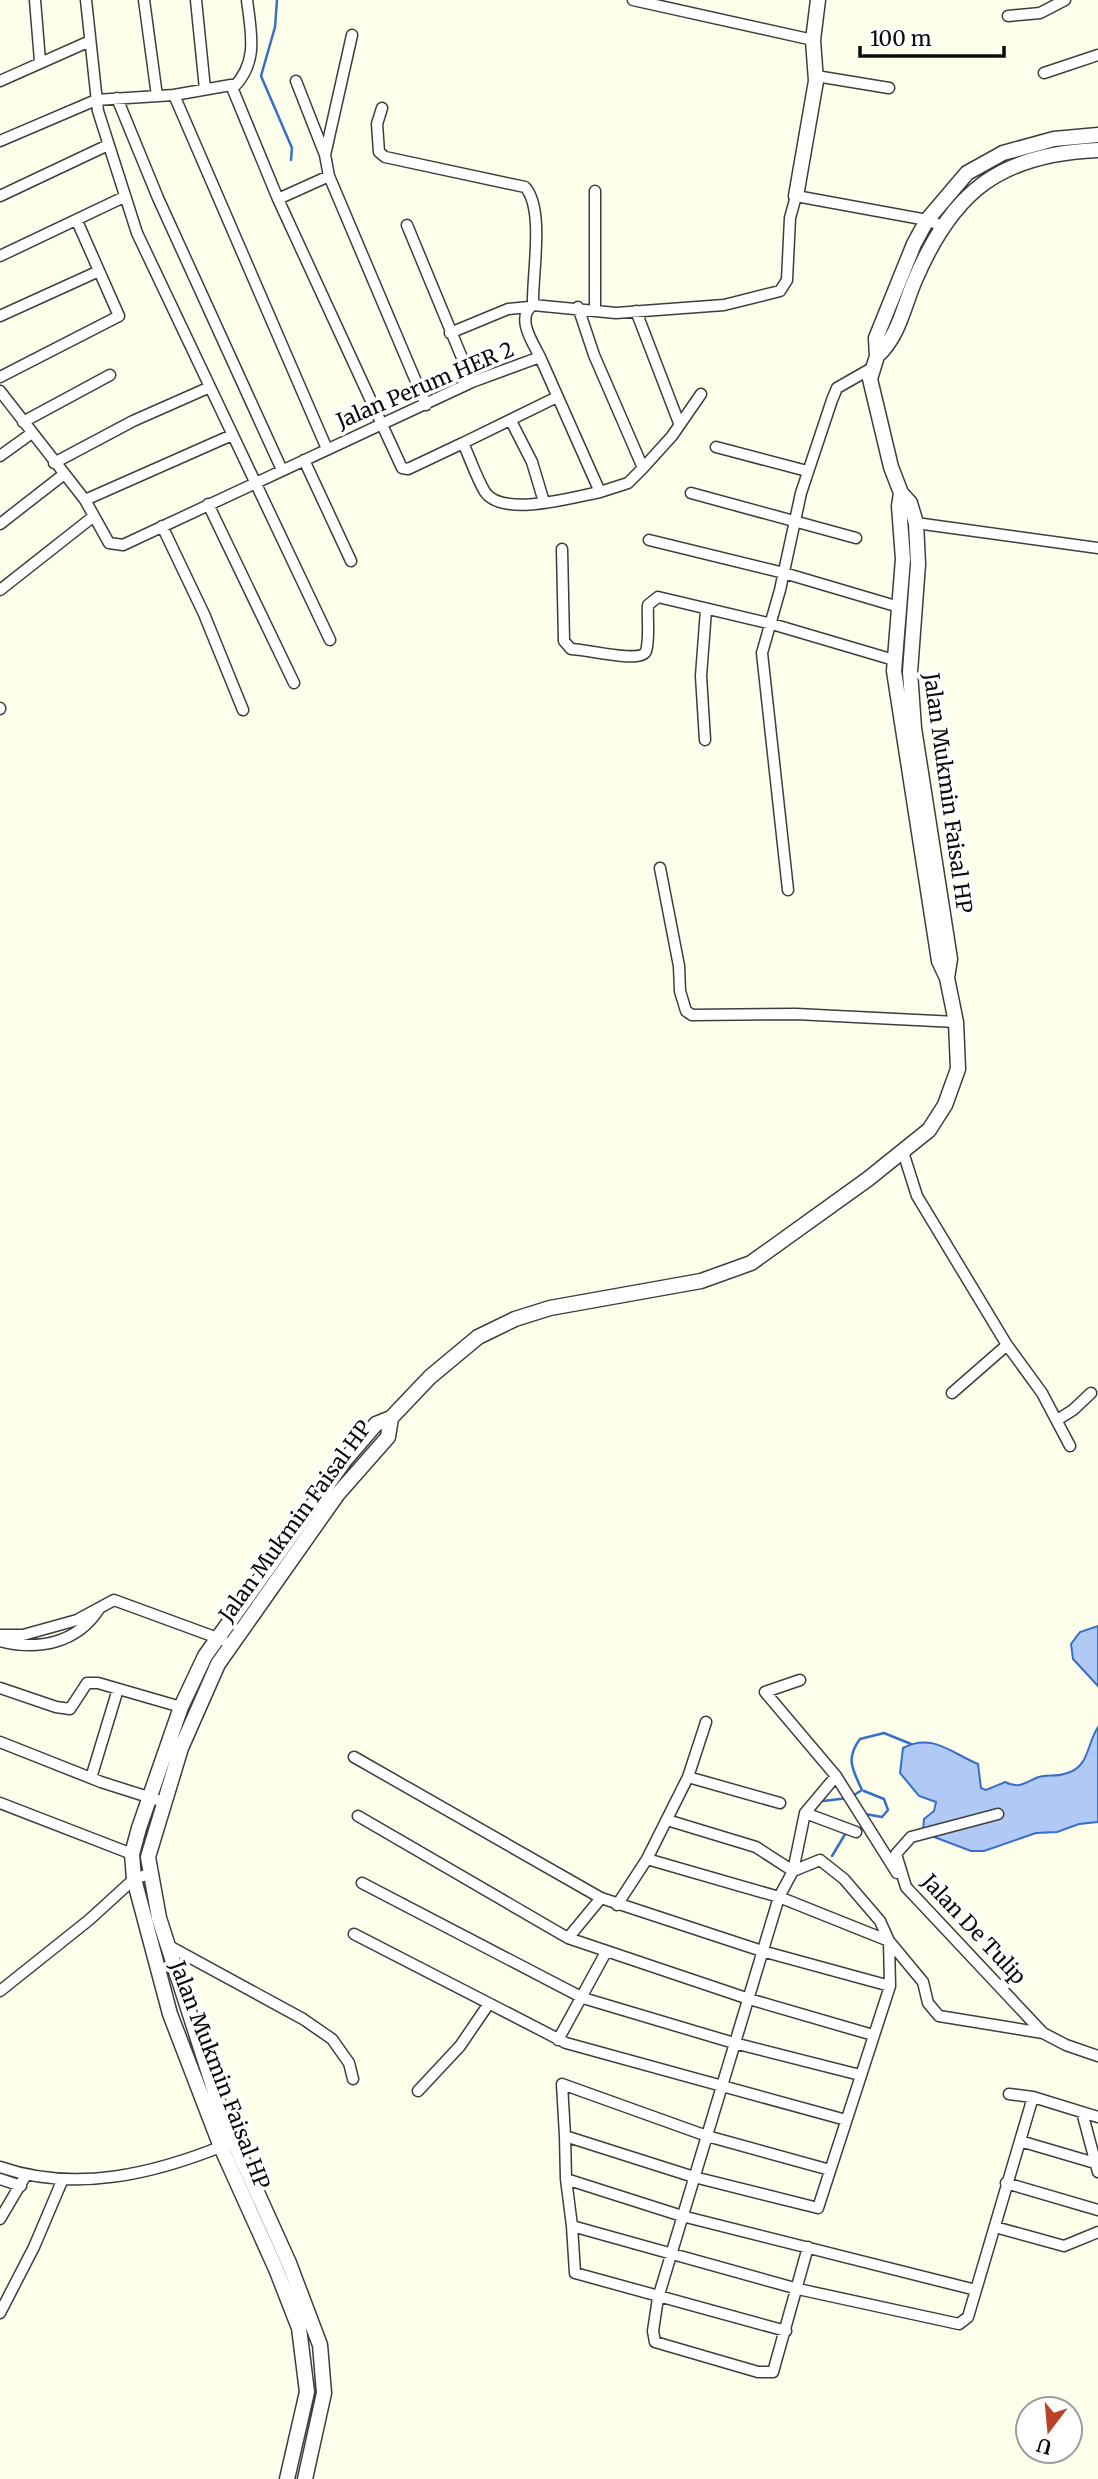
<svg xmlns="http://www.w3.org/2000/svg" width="1098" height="2479" viewBox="0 0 1098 2479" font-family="Merriweather,serif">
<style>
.water{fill:#b0caf5;stroke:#386dca;stroke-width:2}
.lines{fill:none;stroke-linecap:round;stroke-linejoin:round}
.stream{stroke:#386dca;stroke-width:2.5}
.minor-casing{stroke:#3e3e3e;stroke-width:13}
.tertiary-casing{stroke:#3e3e3e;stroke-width:17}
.minor{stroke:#fff;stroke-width:10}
.tertiary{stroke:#fff;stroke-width:14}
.labels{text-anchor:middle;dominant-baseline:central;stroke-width:7;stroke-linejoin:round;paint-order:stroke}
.street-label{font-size:21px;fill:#0b0b0b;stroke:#fff}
</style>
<rect width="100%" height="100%" fill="#feffea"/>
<path class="water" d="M1098,1626V1686L1073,1659L1071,1644L1080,1632Z
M1098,1727V1822L1079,1824L1057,1832L1036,1833L984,1851H971L929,1835L923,1830L924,1819L934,1811L936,1802L919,1796L900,1773L903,1748C932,1732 953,1754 978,1764L981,1788L986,1790L1005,1782C1018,1789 1025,1783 1036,1778C1045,1774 1055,1777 1064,1774C1090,1768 1086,1745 1098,1727Z"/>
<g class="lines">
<path class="stream" d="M277,0L275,27L261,76L292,148L291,160
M864,1791L884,1799L888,1810L882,1817L865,1814
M854,1795L862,1790C853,1770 845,1759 860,1739L884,1733L911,1744
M823,1801L848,1798
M832,1856L847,1831"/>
<defs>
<path id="minor" d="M35,0L40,61
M86,0L98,111L137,233L330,640
M144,0L157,96
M196,0L205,89
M633,0L813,40
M1008,16L1040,13L1065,0
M352,35L325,155L329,176L426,405
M1044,73L1098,55
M816,76L889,88
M0,81L90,41
M296,81L325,155
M233,88C259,62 251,33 247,0
M174,95L231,85L278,199L402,468L408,469L463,443C470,458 476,477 485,492C503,518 574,497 600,492L540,357
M117,98L158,198L282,470
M382,108L377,124L379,152L385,157L525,187C545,209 532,274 533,305
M0,141L96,100L174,95L327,449
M0,196L108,145
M278,199L329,176
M407,225L472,382
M0,256L124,197
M578,307L594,355L643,468L672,436L701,394
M595,310V191
M636,311L679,423
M0,316L99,271
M450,333L508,309L529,307
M0,377L119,316L77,221
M0,391L85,500L109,543L123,545L472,382L540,357C533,343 515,317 533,305L616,313L724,305L780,291L787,280L790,218L796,196L927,220L942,226
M511,421L532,462L544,502
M23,422L110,375
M463,443L557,397
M716,447L807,471
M0,456L32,433
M304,460L351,561
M54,463L133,421L210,387
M600,492L628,483L643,468
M691,493L856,538
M85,500L232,435
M208,504L294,683
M916,523L1098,548
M0,524L63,475
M162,526L204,614L243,710
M649,540L784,573L899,607
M562,549L564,641L571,649C586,649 642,664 646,651C650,638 647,619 648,605L658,597L772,624L894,660
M0,590L94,516
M0,708V709
M705,740L701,676L706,610
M660,868L679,966L680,991L686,1011L692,1015L796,1014L956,1022
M788,890L762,653L780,590L801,493L832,400L837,388L872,368
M903,1152L917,1196L1007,1345L1042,1393L1070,1446
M952,1393L1007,1345
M1057,1420L1073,1410L1091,1393
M0,1635H23L77,1620L114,1600L223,1640
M0,1641C39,1651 77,1643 99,1609
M800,1680L765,1692L836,1776L897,1873
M0,1688L56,1707L70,1709L87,1683H98L181,1707
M0,1742L101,1782L164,1802
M354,1757L601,1898L762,1951L890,1986
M688,1777L706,1722
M91,1778L118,1689
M0,1803L132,1854
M805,1813L856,1832
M998,1814L911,1837L896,1854L906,1887L1043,2033L1066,2045L1098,2056
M358,1816L568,1938L749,1999L873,2035
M667,1820L756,1847L793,1871L820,1860L844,1879L880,1921L889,1941L923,1982L928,2003L939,2016L1043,2033
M647,1859L779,1897L889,1941
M362,1883L583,1998L734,2043L860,2075
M617,1905L647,1859L688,1777L780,1803
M354,1934L566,2043L846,2120
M568,1938L601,1898
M889,1941L890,1986L818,2208L694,2177L565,2136L566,2179L572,2226L798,2289L959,2324L968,2317L1033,2097
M169,1946L303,2019L332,2039L349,2063L353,2079
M0,1991L89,1920L134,1879L149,1874
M558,2040L606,1952
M418,2091L460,2046L488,2005
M1009,2094L1033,2097L1098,2117
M1082,2112L1098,2172
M565,2136L562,2084L707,2136L830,2170
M1020,2141L1095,2163
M0,2167C75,2193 154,2174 225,2145
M0,2179L21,2186
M566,2179L682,2216L976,2290
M1006,2183L1098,2210
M0,2219L26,2175
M572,2226L575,2273L786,2331
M995,2227L1064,2246L1098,2232
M808,2247L773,2372H758L655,2342L653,2331L658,2298L779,1897L793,1871L805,1813L836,1776
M0,2313L34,2247L62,2181"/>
<path id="tertiary" d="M796,196L816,81L813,40L818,0
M877,356C899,336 903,308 915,280C953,191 1000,154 1098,150
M947,978L950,959L914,728L910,672L918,564L916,523L910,503L901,493L891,467L870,379L877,356L876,338L914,244L927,220L967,173L1003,153L1054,139L1098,135
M287,2479L307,2392L299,2328L276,2269L221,2147L170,2014L134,1879L132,1854L139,1828L181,1707L205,1656L345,1460L376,1424L391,1418L430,1377L478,1337L515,1319L550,1308L701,1281L751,1263L868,1179L929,1130L945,1105L958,1069L956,1022L947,978L939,961L894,671L903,559L899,506L901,493
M305,2479L324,2393L320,2345L289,2263L223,2117L159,1918L148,1857L181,1748L218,1664L337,1495L388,1437L391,1418"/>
</defs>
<use href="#minor" class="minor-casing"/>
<use href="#tertiary" class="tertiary-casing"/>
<use href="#minor" class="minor"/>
<use href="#tertiary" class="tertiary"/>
</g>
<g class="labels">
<g class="street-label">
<text transform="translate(425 385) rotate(-23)">Jalan Perum HER 2</text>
<text transform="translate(948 793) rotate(82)">Jalan Mukmin Faisal HP</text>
<text transform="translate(295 1521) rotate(-54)">Jalan Mukmin Faisal HP</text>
<text transform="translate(974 1929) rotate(47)">Jalan De Tulip</text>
<text transform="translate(220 2075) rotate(69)">Jalan Mukmin Faisal HP</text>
</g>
</g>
<g transform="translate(1049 2430) rotate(196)"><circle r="33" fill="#ffffff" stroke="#9d9d9d" stroke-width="2"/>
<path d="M0-5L12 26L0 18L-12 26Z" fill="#b84327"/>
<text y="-10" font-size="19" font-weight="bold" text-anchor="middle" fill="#0b0b0b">U</text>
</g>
<path d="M860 46v10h144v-10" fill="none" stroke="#0b0b0b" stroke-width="3.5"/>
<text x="870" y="46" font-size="21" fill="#0b0b0b" stroke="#ffffff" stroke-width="5" paint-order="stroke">100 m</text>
</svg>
